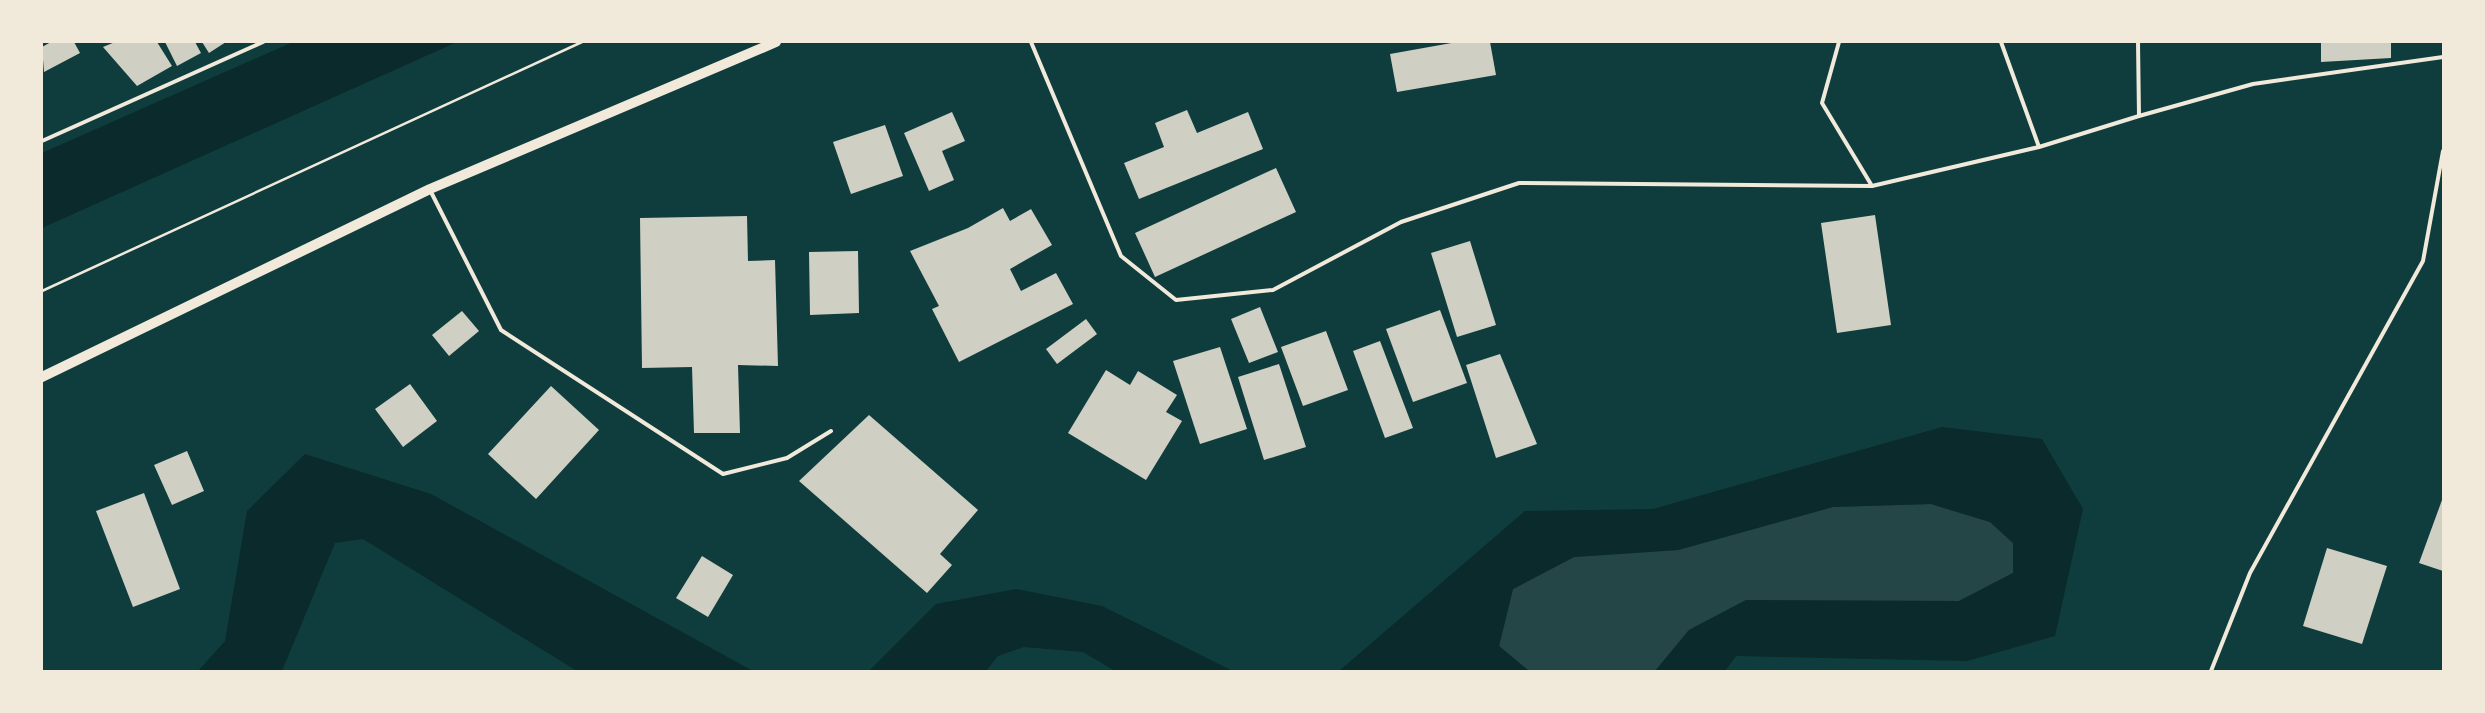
<svg xmlns="http://www.w3.org/2000/svg" width="2485" height="713" viewBox="0 0 2485 713" font-family="Commissioner,sans-serif">
<style>
.green{fill:#244646}
.water{fill:#0a2a2b}
.building{fill:#cfcfc3}
.lines{fill:none;stroke-linecap:round;stroke-linejoin:round}
.path{stroke:#f1e9da;stroke-width:2.5}
.minor{stroke:#f1e9da;stroke-width:4}
.primary{stroke:#f1e9da;stroke-width:10}
</style>
<rect width="100%" height="100%" fill="#0f3d3e"/>
<path class="green" d="M1931,504L1990,522L2013,543V573L1959,601L1746,600L1689,630L1655,671H1529L1499,646L1513,589L1574,557L1678,550L1833,507Z"/>
<path class="water" d="M293,42H457L42,228V153Z
M1942,427L2042,439L2083,509L2055,636L1967,661L1736,656L1725,671H1655L1689,630L1746,600L1959,601L2013,573V543L1990,522L1931,504L1833,507L1678,550L1574,557L1513,589L1499,646L1529,671H1339L1525,511L1653,509Z
M305,454L431,494L753,671H577L363,539L335,543L282,671H198L225,641L247,511Z
M1016,589L1102,606L1233,671H1115L1083,652L1024,647L998,656L986,671H869L936,604Z"/>
<path class="building" d="M51,42H74L80,53L44,72L42,47Z
M115,42H157L172,66L137,86L103,47Z
M165,42H195L201,53L177,66Z
M202,42H226L209,53Z
M1457,42H1490L1496,75L1397,92L1390,54Z
M2321,42H2391V58L2321,62Z
M1187,110L1197,133L1248,112L1263,149L1139,199L1124,163L1164,147L1155,123Z
M952,112L965,141L942,151L954,180L929,191L904,133Z
M885,125L903,176L851,194L833,142Z
M1276,168L1296,212L1155,277L1135,233Z
M1003,208L1010,221L1031,209L1052,245L1010,269L1021,291L1056,273L1073,304L959,362L932,309L939,306L910,251L968,228Z
M1875,215L1891,325L1837,333L1821,223Z
M747,216L748,261L775,260L778,366L738,365L740,433H694L692,367L642,368L640,218Z
M1470,241L1496,325L1457,337L1431,253Z
M858,251L859,313L810,315L809,252Z
M1260,307L1278,352L1249,363L1231,319Z
M1440,310L1467,383L1413,402L1386,329Z
M462,311L479,331L449,356L432,335Z
M1086,319L1097,334L1057,364L1046,349Z
M1326,331L1348,390L1303,406L1281,347Z
M1380,341L1413,428L1385,438L1353,351Z
M1220,347L1247,429L1200,444L1173,361Z
M1500,354L1537,444L1496,458L1466,365Z
M1279,364L1306,447L1264,460L1238,377Z
M1106,370L1130,385L1138,371L1177,395L1166,412L1182,421L1146,480L1068,433Z
M410,384L437,421L403,447L375,409Z
M551,386L599,430L536,499L488,454Z
M869,415L978,510L940,554L952,565L927,593L799,481Z
M187,451L204,491L172,505L154,465Z
M144,493L180,589L133,607L96,511Z
M2442,500H2443V571L2419,563Z
M2327,548L2387,566L2362,644L2303,626Z
M702,556L733,575L708,617L676,598Z"/>
<g class="lines">
<path class="path" d="M42,291L582,42"/>
<path class="minor" d="M1031,42L1121,256L1176,300L1273,290L1401,222L1519,183L1872,186L2039,147L2139,116L2253,84L2443,57
M1839,42L1822,103L1872,186
M2001,42L2039,147
M2138,42L2139,116
M42,141L263,42
M430,190L501,330L723,474L787,458L831,431
M2211,671L2250,573L2423,261L2443,151"/>
<path class="primary" d="M42,377L430,189L776,42"/>
</g>
<rect width="2485" height="713" fill="none" stroke="#f1e9da" stroke-width="86"/>
</svg>
